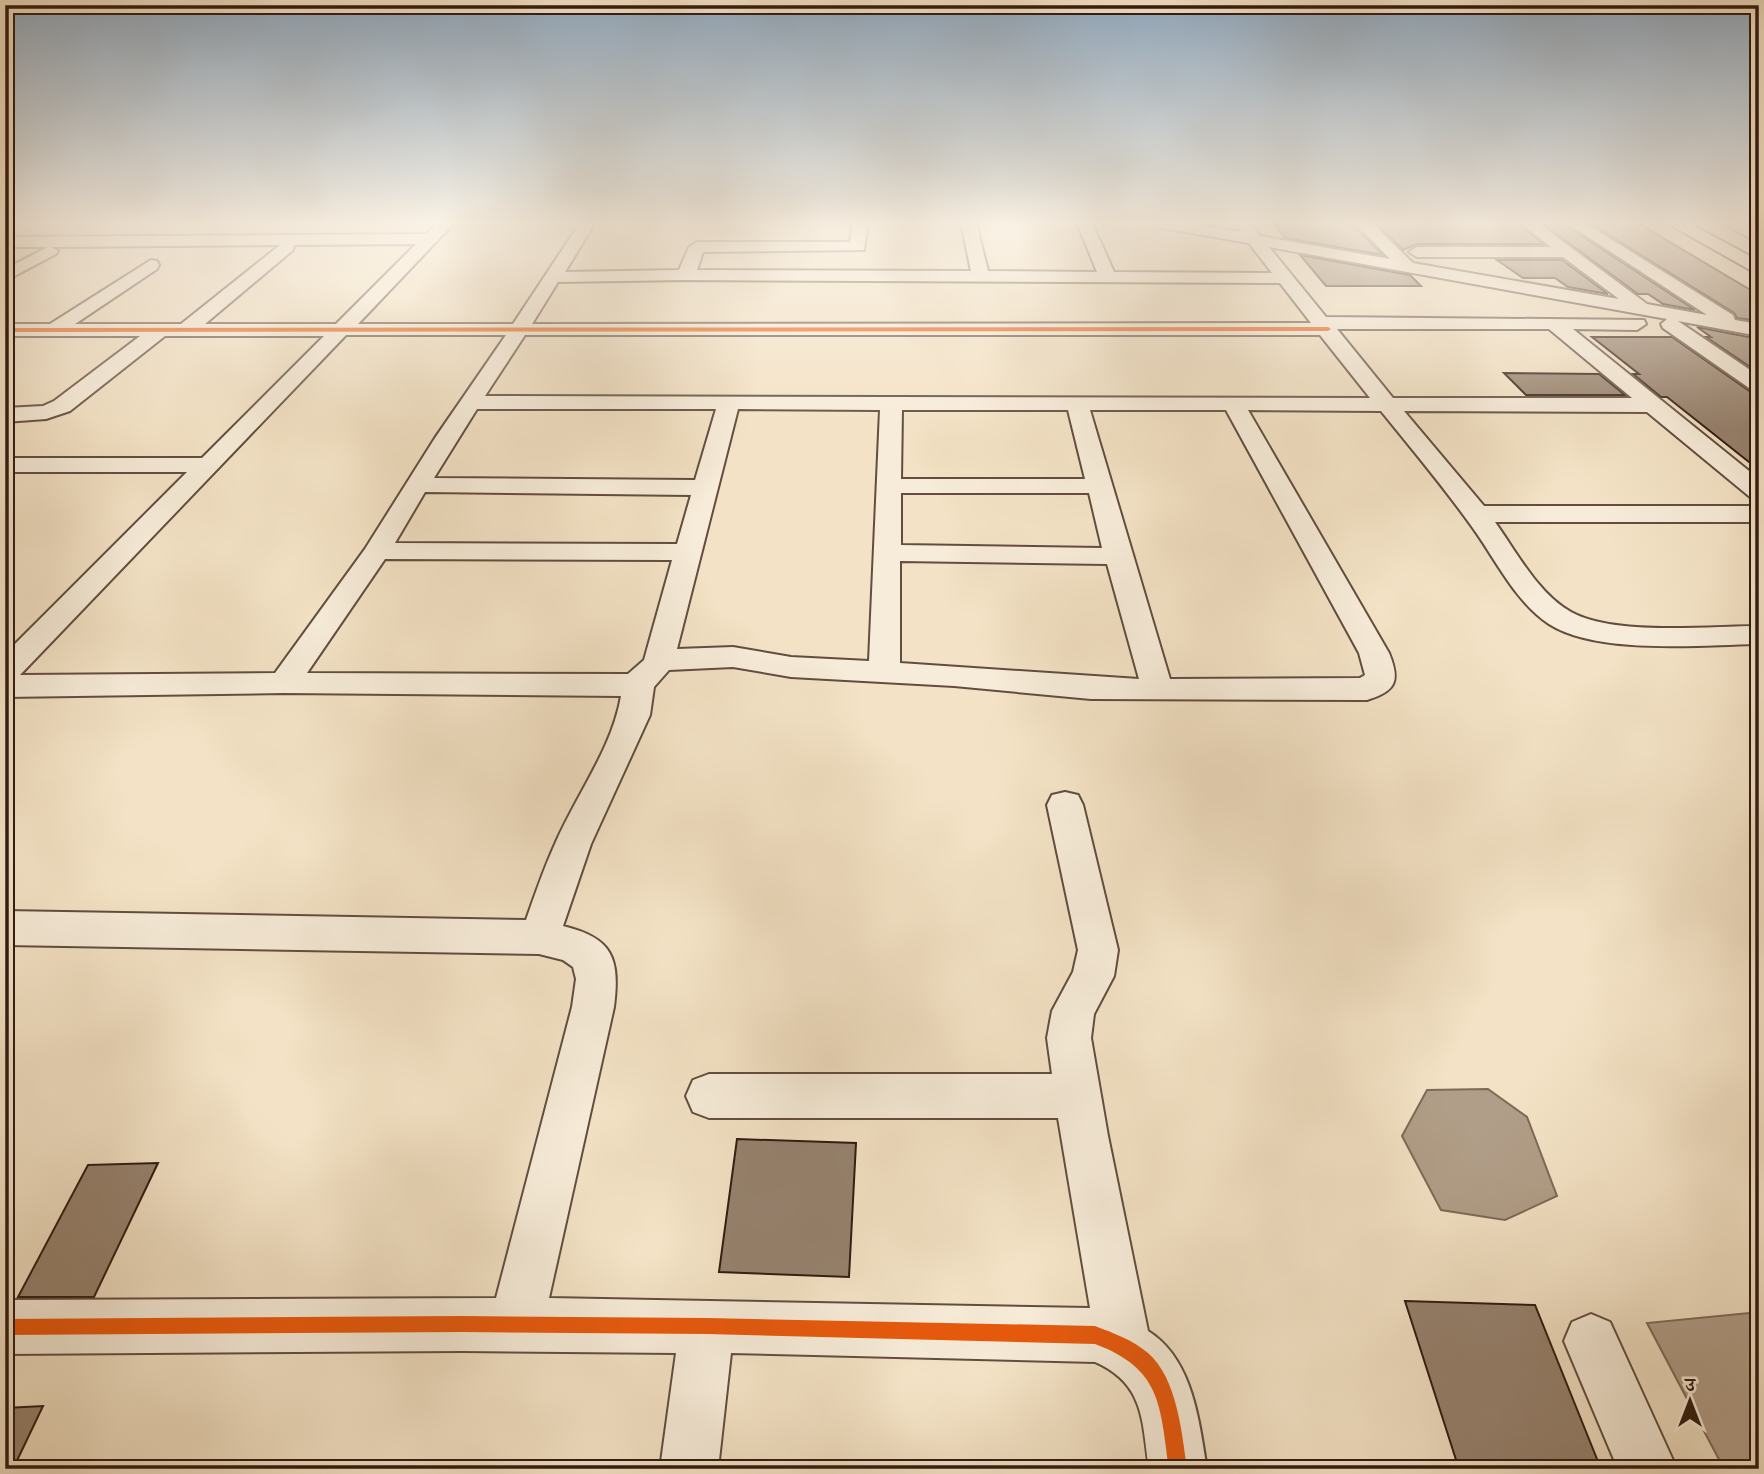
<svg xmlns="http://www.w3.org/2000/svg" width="1764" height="1474" viewBox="0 0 1764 1474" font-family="'IM FELL Double Pica','Noto Serif Devanagari',serif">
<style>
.water{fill:#b19e88;stroke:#7e6a59;stroke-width:2}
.building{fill:#96826f;stroke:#311b12;stroke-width:2}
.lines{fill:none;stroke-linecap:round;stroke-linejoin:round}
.street-casing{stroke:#624d3f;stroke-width:4}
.secondary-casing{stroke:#311b12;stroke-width:4}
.street{fill:#f7ecd9;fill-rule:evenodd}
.secondary{fill:#f7ecd9;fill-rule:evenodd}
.cycleway-casing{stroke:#f7ecd9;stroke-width:5}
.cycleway{fill:#e8590c;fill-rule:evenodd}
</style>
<rect width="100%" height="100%" fill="#f3e2c5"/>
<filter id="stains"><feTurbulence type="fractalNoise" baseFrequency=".00286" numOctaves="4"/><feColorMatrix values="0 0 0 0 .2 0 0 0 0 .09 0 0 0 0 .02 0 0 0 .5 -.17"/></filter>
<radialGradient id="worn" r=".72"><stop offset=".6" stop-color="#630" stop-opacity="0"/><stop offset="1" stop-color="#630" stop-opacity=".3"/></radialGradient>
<path class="water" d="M1488,1089L1527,1117L1557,1196L1505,1220L1441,1210L1402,1136L1427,1090Z
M1759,1312V1469H1724L1647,1323Z"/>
<path class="building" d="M1273,223H1351L1383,255L1285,238Z
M1497,223L1519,225L1544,244H1417L1403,250L1377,224Z
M1544,225H1565L1695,310L1663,304L1648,294H1638Z
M1593,225H1641L1759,295V321L1737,318L1734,313Z
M1300,255L1410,275L1421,286H1326Z
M1497,260H1562L1608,294L1568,287L1555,278H1523Z
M1697,327L1759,339V373L1706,337H1711Z
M1592,337H1672L1751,392L1759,394V470L1667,397H1661L1633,374H1639Z
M1504,373L1599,374L1625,395H1526Z
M737,1139L856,1143L849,1277L719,1272Z
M158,1163L94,1297H18L88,1165Z
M1405,1301L1535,1305L1601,1469H1459Z
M43,1406L13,1469H5V1408Z"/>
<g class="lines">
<defs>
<path id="street" d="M438,223H454L358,324H513L580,223H595L565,272L679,270L689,247L697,242H850L853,223H868L864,250L703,252L697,270L971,271L961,223H976L988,271L1097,272L1077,223H1092L1114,272L1272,273L1249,243L1162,228L1154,223H1186L1241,232L1235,223H1250L1260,236L1390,259L1356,223H1372L1413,263L1619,299L1563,257H1417L1409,252L1417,247H1551L1521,223H1538L1647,304L1707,315L1567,223H1585L1733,315L1735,320L1759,324V336L1678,321L1759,376V392L1752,390L1663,328L1661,324L1667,319L1269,247L1326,317L1644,320L1646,324L1637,330L1573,329L1759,479V499L1750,497L1647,412L1404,411L1484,506H1759V522H1495C1516,551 1538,594 1571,612C1614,636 1709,626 1759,626V644C1702,645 1597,655 1549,624C1514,601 1494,556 1470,524C1442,485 1411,448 1381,411L1248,410L1389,653C1400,680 1397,691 1367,700L1091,699L954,686L791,677L733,667L669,670L654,687L650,715L591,844L563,926C613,938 620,958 614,1007L549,1298L1090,1308L1058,1118H709L693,1112L686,1096L693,1080L709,1074H1052L1047,1038L1052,1011L1073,972L1078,950L1047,805L1052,795L1065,792L1078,795L1083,805L1118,950L1114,976L1094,1014L1091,1038L1108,1136L1148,1331C1193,1359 1199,1421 1207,1469H1149C1142,1421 1145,1384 1095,1362L731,1353L718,1469H660L676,1353L462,1351L5,1354V1300L496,1298L572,1007L576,979L573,967L563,960L539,954L5,945V911L526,920C535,894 544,868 555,844C576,795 612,749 621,696L284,693L5,697V654L187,472H5V458H202L324,336H165L70,411L46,419L5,422V408L43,406L54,401L140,336H5V324H50L151,260L157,261L159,265L157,269L75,324H181L280,245L52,247L58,251L56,254L5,281V269L48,247H5V237L426,234ZM416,244L336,324H205L293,250L294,245ZM686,280L1280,283L1311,323L532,324L558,282ZM1337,329H1549L1632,398H1393ZM346,335H506L435,438L365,549L275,673L20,675ZM525,335H1320L1370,398L485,396ZM477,409H716L695,480L434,478ZM738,409L880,410L869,661L791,657L733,647L677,649ZM902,410H1068L1085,479H901ZM1090,410H1226L1359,653L1365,675L1360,678L1170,679ZM425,492L691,495L677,544L395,543ZM901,493H1089L1102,548L901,545ZM385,559L672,560L644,660L628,674L307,673ZM900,561L1107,564L1139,679L900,663Z
M1722,223H1741L1759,232V243Z
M1591,1314L1610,1322L1677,1469H1618L1564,1341L1572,1322Z"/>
<path id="secondary" d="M1667,223H1689L1759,261V275Z"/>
</defs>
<use href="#street" class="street-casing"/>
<use href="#secondary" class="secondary-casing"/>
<use href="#street" class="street"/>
<use href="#secondary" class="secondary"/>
<defs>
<path id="cycleway" d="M5,328L1328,327L1331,329L1328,331L5,332Z
M462,1316L707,1318L1095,1326C1113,1333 1133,1340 1148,1353C1177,1378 1182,1433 1187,1469H1169C1160,1406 1162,1369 1095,1344L707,1334L462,1332L5,1335V1319Z"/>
</defs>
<use href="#cycleway" class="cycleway-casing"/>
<use href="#cycleway" class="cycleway"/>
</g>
<linearGradient id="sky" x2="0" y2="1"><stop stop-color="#92abc2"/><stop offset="0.52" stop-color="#faf2e5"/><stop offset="1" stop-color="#faf2e5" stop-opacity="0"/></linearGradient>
<rect width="1764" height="429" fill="url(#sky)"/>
<rect width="1764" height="1474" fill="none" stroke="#f3e2c5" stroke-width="28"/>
<rect x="7" y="7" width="1750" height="1460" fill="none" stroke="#311b12" stroke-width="3.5"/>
<rect x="14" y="14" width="1736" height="1446" fill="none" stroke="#311b12" stroke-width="2"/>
<g transform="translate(1690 1401)" stroke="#f7ecd9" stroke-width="5" paint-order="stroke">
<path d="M0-5L12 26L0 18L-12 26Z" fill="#311b12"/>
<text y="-10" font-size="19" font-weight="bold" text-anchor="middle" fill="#311b12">उ</text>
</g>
<rect width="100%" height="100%" filter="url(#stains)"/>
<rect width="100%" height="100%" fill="url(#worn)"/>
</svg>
